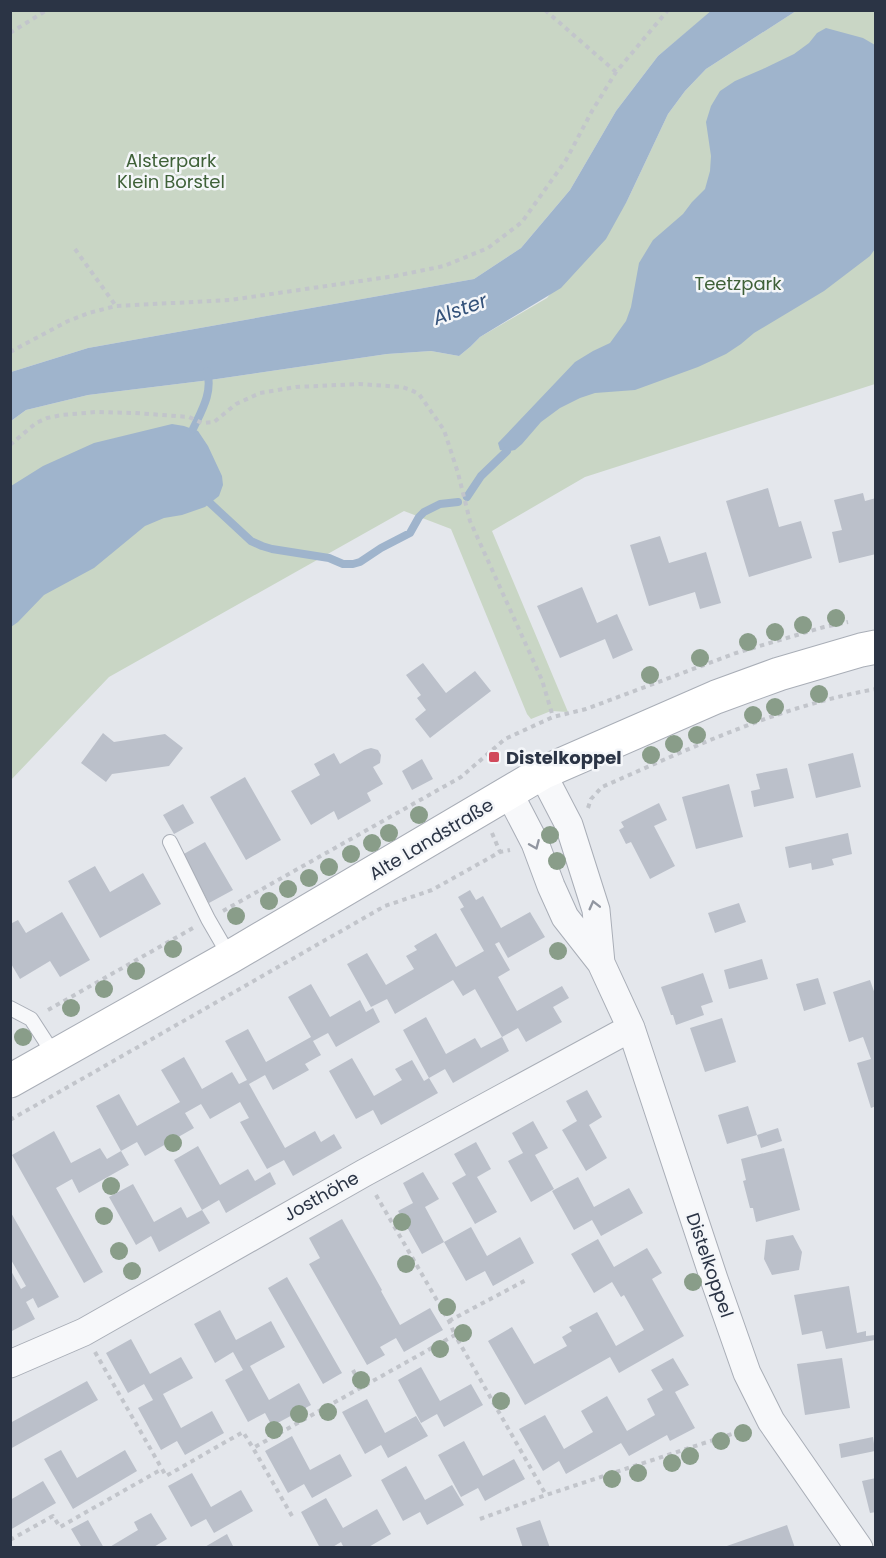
<svg xmlns="http://www.w3.org/2000/svg" width="886" height="1558" viewBox="0 0 886 1558" font-family="Poppins,sans-serif">
<style>
.green{fill:#c9d6c5}
.water{fill:#9fb4cc}
.lines{fill:none;stroke-linecap:round;stroke-linejoin:round}
.stream{stroke:#9fb4cc;stroke-width:8}
.building{fill:#bbc0ca}
.service-casing{stroke:#a9aeb7;stroke-width:16}
.minor-casing{stroke:#a9aeb7;stroke-width:29}
.secondary-casing{stroke:#a9aeb7;stroke-width:35}
.path{stroke:#c2c5cb;stroke-width:4;stroke-dasharray:4.5 4.5;stroke-linecap:butt}
.service{stroke:#f7f8fa;stroke-width:14}
.minor{stroke:#f7f8fa;stroke-width:27}
.secondary{stroke:#fff;stroke-width:33}
.tree{fill:#899d89}
.oneway{stroke:#9196a0}
.poi-dot{fill:#d1495b;stroke:#f4f6f9;stroke-width:2}
.labels{text-anchor:middle;dominant-baseline:central;stroke-width:5;stroke-linejoin:round;paint-order:stroke}
.park-label{font-size:18px;fill:#3f6138;stroke:#f4f6f9}
.poi-label{font-size:18px;font-weight:bold;fill:#2b3445;stroke:#f4f6f9;text-anchor:start}
.street-label{font-size:18px;fill:#2b3445;stroke:#f4f6f9}
.water-label{font-size:20px;font-style:italic;fill:#34527a;stroke:#f4f6f9}
</style>
<rect width="100%" height="100%" fill="#e4e7ec"/>
<path class="green" d="M11,11H712L658,56L616,111L570,190L521,248L474,279L88,348L11,372Z
M796,11H875V384L585,477L492,531L568,712L551,711L531,719L527,714L451,529L404,511L109,677L11,780V421L26,410L88,395L210,380L387,354L431,351L459,356L470,347L480,337L547,298L627,201L668,114L685,91L706,69Z"/>
<path class="water" d="M712,10L796,11L706,69L685,91L668,114L627,201L606,239L561,288L480,337L470,347L459,356L431,351L387,354L210,380L88,395L26,410L11,421V372L88,348L474,279L521,248L570,190L616,111L658,56Z
M826,28L863,38L875,45V249L870,256L824,291L754,333L741,344L726,354L698,367L635,390L595,393L580,398L560,408L541,422L522,444L515,450L510,451L500,450L498,443L575,362L593,351L610,343L626,321L631,307L639,263L653,240L683,214L692,202L705,189L710,171L711,156L706,122L711,106L720,91L735,81L765,68L794,54L809,43L817,33Z
M172,424L184,426L198,431L208,446L222,476L223,485L219,496L205,507L182,515L164,518L145,526L94,568L44,595L18,622L11,627V486L43,466L94,443Z"/>
<g class="lines">
<path class="stream" d="M193,429C202,410 213,392 207,371
M467,497L481,476L507,451
M210,503L251,541L262,546L272,549L329,558L343,564H353L360,562L381,548L410,533L419,517L424,512L440,504L458,502"/>
</g>
<path class="building" d="M768,488L779,527L801,521L812,558L749,577L726,501Z
M863,493L865,501L876,498V554L839,563L832,532L842,530L834,500Z
M660,536L669,563L706,552L721,603L700,609L695,592L649,606L630,545Z
M582,587L597,623L617,614L633,650L613,659L605,639L560,658L537,606Z
M423,663L446,693L475,671L491,691L430,738L415,719L426,710L417,698L421,695L406,675Z
M103,733L114,742L165,734L183,748L169,766L112,774L106,782L81,763Z
M371,748L378,750L381,755L380,763L373,767L383,784L367,793L371,801L338,820L334,811L311,825L291,791L320,775L314,764L334,753L340,764L364,750Z
M853,753L861,787L816,798L808,764Z
M422,759L433,779L412,790L402,771Z
M787,768L794,798L754,807L751,791L760,789L756,774Z
M245,777L281,840L246,860L210,797Z
M729,784L743,837L696,849L682,797Z
M659,803L667,820L654,826L675,866L650,879L631,842L626,844L619,830L624,827L621,822Z
M183,804L194,823L174,834L163,815Z
M848,833L852,854L832,859L834,865L822,868L812,870L811,863L789,868L785,847Z
M205,842L233,890L209,903L182,855Z
M95,866L110,892L143,873L161,904L100,938L68,881Z
M470,890L476,900L483,896L501,928L530,912L545,937L508,958L499,942L495,944L510,970L498,977L517,1011L562,986L569,998L553,1007L562,1022L526,1042L518,1028L502,1037L475,989L463,996L453,980L395,1014L387,999L371,1007L347,964L367,953L386,985L414,969L406,956L417,950L414,946L436,933L456,967L484,951L460,909L464,907L458,897Z
M739,903L746,922L715,933L708,913Z
M62,912L90,960L60,977L50,961L20,979L10,962V924L18,920L26,933Z
M762,959L768,979L729,989L724,970Z
M703,973L713,1002L701,1006L704,1015L676,1025L673,1015H671L661,987Z
M818,978L826,1004L804,1011L796,984Z
M870,980L876,997V1106L871,1108L857,1063L871,1059L863,1037L849,1042L833,992Z
M311,984L330,1017L360,1000L366,1012L373,1008L380,1022L336,1047L328,1033L313,1041L321,1055L305,1064L309,1070L273,1090L265,1075L249,1084L285,1148L315,1131L321,1142L334,1134L342,1148L293,1176L284,1160L267,1169L240,1122L249,1118L240,1102L210,1119L201,1104L185,1113L194,1128L145,1156L137,1142L121,1151L96,1106L119,1094L137,1126L180,1102L161,1070L184,1057L202,1089L232,1072L239,1084L247,1080L225,1041L248,1029L266,1062L311,1037L288,997Z
M426,1017L446,1054L475,1038L481,1048L502,1037L509,1051L453,1083L445,1069L429,1078L438,1093L381,1125L373,1110L356,1119L329,1071L352,1058L374,1096L402,1080L395,1069L412,1060L424,1081L429,1078L403,1030Z
M722,1018L736,1062L705,1072L690,1028Z
M587,1090L602,1117L589,1125L607,1158L586,1171L562,1130L577,1121L566,1101Z
M748,1106L757,1135L727,1144L718,1115Z
M533,1121L548,1148L535,1155L554,1189L531,1202L508,1161L523,1153L512,1133Z
M778,1128L782,1141L761,1148L757,1135Z
M54,1131L71,1163L100,1148L107,1159L121,1151L129,1165L79,1193L72,1179L56,1188L103,1272L84,1283L12,1155Z
M476,1142L491,1169L477,1177L497,1212L475,1224L452,1183L466,1175L454,1154Z
M198,1146L220,1185L248,1169L255,1181L270,1172L276,1184L226,1213L219,1200L202,1210L210,1223L159,1252L151,1236L136,1245L109,1197L133,1184L154,1222L181,1207L187,1218L202,1210L174,1160Z
M784,1148L800,1210L756,1222L753,1208H750L743,1181L746,1180L741,1159Z
M423,1172L439,1199L425,1207L444,1242L422,1254L398,1211L413,1203L403,1183Z
M578,1177L594,1207L629,1188L643,1213L601,1236L592,1220L574,1230L552,1191Z
M10,1211L59,1297L38,1308L33,1298L26,1302L35,1319L10,1332V1269L21,1289L26,1286L10,1258Z
M342,1219L382,1290L381,1291L400,1325L430,1308L443,1330L404,1352L396,1338L380,1347L385,1355L367,1365L309,1264L320,1258L309,1238Z
M471,1227L487,1256L520,1237L534,1263L493,1286L485,1271L466,1281L444,1242Z
M793,1235L802,1252L799,1270L772,1275L764,1259L766,1240Z
M598,1239L614,1267L647,1248L662,1273L652,1279L684,1336L619,1373L610,1357L525,1405L488,1341L512,1327L534,1364L567,1346L562,1337L572,1331L569,1327L597,1312L616,1346L644,1330L624,1295L621,1297L612,1282L594,1293L571,1254Z
M287,1277L342,1373L323,1384L268,1288Z
M849,1286L857,1333L866,1331V1336L875,1335V1340L826,1349L822,1331L802,1335L794,1295Z
M220,1310L236,1340L271,1321L285,1347L250,1366L269,1400L299,1383L311,1405L272,1426L265,1413L248,1422L225,1380L243,1370L233,1352L215,1363L194,1324Z
M131,1339L150,1374L181,1357L193,1378L163,1394L181,1428L212,1411L224,1433L185,1455L177,1441L161,1450L138,1408L153,1400L144,1384L128,1393L106,1353Z
M673,1358L689,1385L675,1392L695,1428L670,1441L667,1435L629,1456L621,1443L566,1474L559,1461L543,1471L519,1429L545,1415L564,1449L593,1432L581,1411L607,1396L627,1431L655,1415L647,1399L663,1390L651,1370Z
M842,1358L850,1408L805,1415L797,1364Z
M421,1367L440,1401L471,1384L483,1405L444,1427L437,1414L421,1423L398,1380Z
M87,1381L98,1400L10,1449V1423Z
M367,1399L385,1433L416,1416L428,1436L388,1458L381,1445L365,1454L342,1412Z
M292,1436L310,1470L340,1454L352,1476L312,1498L304,1484L288,1493L265,1451Z
M873,1437L875,1451L841,1458L839,1444Z
M464,1441L483,1476L514,1459L525,1479L485,1501L478,1488L461,1497L438,1455Z
M61,1450L77,1478L125,1450L137,1471L73,1509L44,1459Z
M406,1466L425,1500L452,1485L464,1505L427,1525L420,1512L403,1521L381,1480Z
M192,1473L211,1507L241,1490L253,1511L214,1533L206,1519L191,1527L168,1486Z
M876,1478V1512L870,1513L862,1481Z
M43,1481L56,1503L10,1530V1500Z
M326,1498L343,1528L377,1509L391,1534L367,1548H344L341,1542L331,1548H320L301,1512Z
M151,1513L167,1539L152,1548H108L138,1530L134,1522Z
M88,1520L104,1548H82L71,1529Z
M540,1520L550,1548H523L516,1528Z
M787,1525L795,1548H724V1547Z
M227,1534L234,1548H203Z"/>
<g class="lines">
<defs>
<path id="service" d="M170,842L208,919L230,957
M10,1008L31,1019L55,1056"/>
<path id="minor" d="M542,773L569,825L596,910L601,963
M509,793L535,843L551,886L565,917L601,963L631,1028L714,1279L747,1373L771,1421L859,1548
M10,1364L84,1332L364,1173L631,1028"/>
<path id="secondary" d="M10,1081L230,957L542,773L716,697L779,674L861,650L876,647"/>
</defs>
<use href="#service" class="service-casing"/>
<use href="#minor" class="minor-casing"/>
<use href="#secondary" class="secondary-casing"/>
<path class="path" d="M545,10L616,72
M10,33L47,10
M75,249L116,306
M10,352L68,321L89,313L116,306L230,300L395,276L444,266L488,248L522,222L566,160L592,111L616,72L668,10
M10,445L36,423L47,418L62,415L96,412L135,413L189,417L202,423L214,422L236,404L260,393L296,387L359,384L402,387L411,390L419,394L444,430L458,473L470,521L542,680L553,717
M588,808L591,799L602,787C691,748 779,706 876,689
M492,833L500,852
M223,911L461,777L505,739L553,717L586,709L736,653L824,627L848,622
M48,1010L193,928
M10,1120L385,906L432,890L500,852L510,850
M376,1195L449,1321L455,1335
M449,1321L528,1279
M95,1352L162,1469
M353,1370L362,1388
M292,1516L253,1448L455,1335L546,1495
M480,1519L546,1495L747,1429
M10,1540L53,1516L60,1527L162,1469L166,1476L243,1432L253,1448"/>
<use href="#service" class="service"/>
<use href="#minor" class="minor"/>
<use href="#secondary" class="secondary"/>
</g>
<g class="tree">
<circle cx="836" cy="618" r="9"/>
<circle cx="803" cy="625" r="9"/>
<circle cx="775" cy="632" r="9"/>
<circle cx="748" cy="642" r="9"/>
<circle cx="700" cy="658" r="9"/>
<circle cx="650" cy="675" r="9"/>
<circle cx="819" cy="694" r="9"/>
<circle cx="775" cy="707" r="9"/>
<circle cx="753" cy="715" r="9"/>
<circle cx="697" cy="735" r="9"/>
<circle cx="674" cy="744" r="9"/>
<circle cx="651" cy="755" r="9"/>
<circle cx="419" cy="815" r="9"/>
<circle cx="389" cy="833" r="9"/>
<circle cx="550" cy="835" r="9"/>
<circle cx="372" cy="843" r="9"/>
<circle cx="351" cy="854" r="9"/>
<circle cx="557" cy="861" r="9"/>
<circle cx="329" cy="867" r="9"/>
<circle cx="309" cy="878" r="9"/>
<circle cx="288" cy="889" r="9"/>
<circle cx="269" cy="901" r="9"/>
<circle cx="236" cy="916" r="9"/>
<circle cx="173" cy="949" r="9"/>
<circle cx="558" cy="951" r="9"/>
<circle cx="136" cy="971" r="9"/>
<circle cx="104" cy="989" r="9"/>
<circle cx="71" cy="1008" r="9"/>
<circle cx="23" cy="1037" r="9"/>
<circle cx="173" cy="1143" r="9"/>
<circle cx="111" cy="1186" r="9"/>
<circle cx="104" cy="1216" r="9"/>
<circle cx="402" cy="1222" r="9"/>
<circle cx="119" cy="1251" r="9"/>
<circle cx="406" cy="1264" r="9"/>
<circle cx="132" cy="1271" r="9"/>
<circle cx="693" cy="1282" r="9"/>
<circle cx="447" cy="1307" r="9"/>
<circle cx="463" cy="1333" r="9"/>
<circle cx="440" cy="1349" r="9"/>
<circle cx="361" cy="1380" r="9"/>
<circle cx="501" cy="1401" r="9"/>
<circle cx="328" cy="1412" r="9"/>
<circle cx="299" cy="1414" r="9"/>
<circle cx="274" cy="1430" r="9"/>
<circle cx="743" cy="1433" r="9"/>
<circle cx="721" cy="1441" r="9"/>
<circle cx="690" cy="1456" r="9"/>
<circle cx="672" cy="1463" r="9"/>
<circle cx="638" cy="1473" r="9"/>
<circle cx="612" cy="1479" r="9"/>
</g>
<defs><path id="oneway-chevron" d="M-2-3.5L2.5 0L-2 3.5" fill="none" stroke-width="1.6" stroke-linecap="round" stroke-linejoin="round" transform="scale(1.5)"/></defs>
<g class="oneway">
<use href="#oneway-chevron" transform="translate(535 845) rotate(67)"/>
<use href="#oneway-chevron" transform="translate(594 905) rotate(-104)"/>
</g>
<rect class="poi-dot" x="488" y="751" width="12" height="12" rx="3"/>
<g class="labels">
<g class="park-label">
<text x="171" y="160">Alsterpark<tspan x="171" dy="21">Klein Borstel</tspan></text>
<text x="738" y="283">Teetzpark</text>
</g>
<g class="poi-label">
<text x="506" y="757">Distelkoppel</text>
</g>
<g class="street-label">
<text transform="translate(431 839) rotate(-31)">Alte Landstraße</text>
<text transform="translate(321 1196) rotate(-29)">Josthöhe</text>
<text transform="translate(710 1265) rotate(71)">Distelkoppel</text>
</g>
<g class="water-label">
<text transform="translate(460 309) rotate(-20)">Alster</text>
</g>
</g>
<rect width="886" height="1558" fill="none" stroke="#2b3445" stroke-width="24"/>
</svg>
